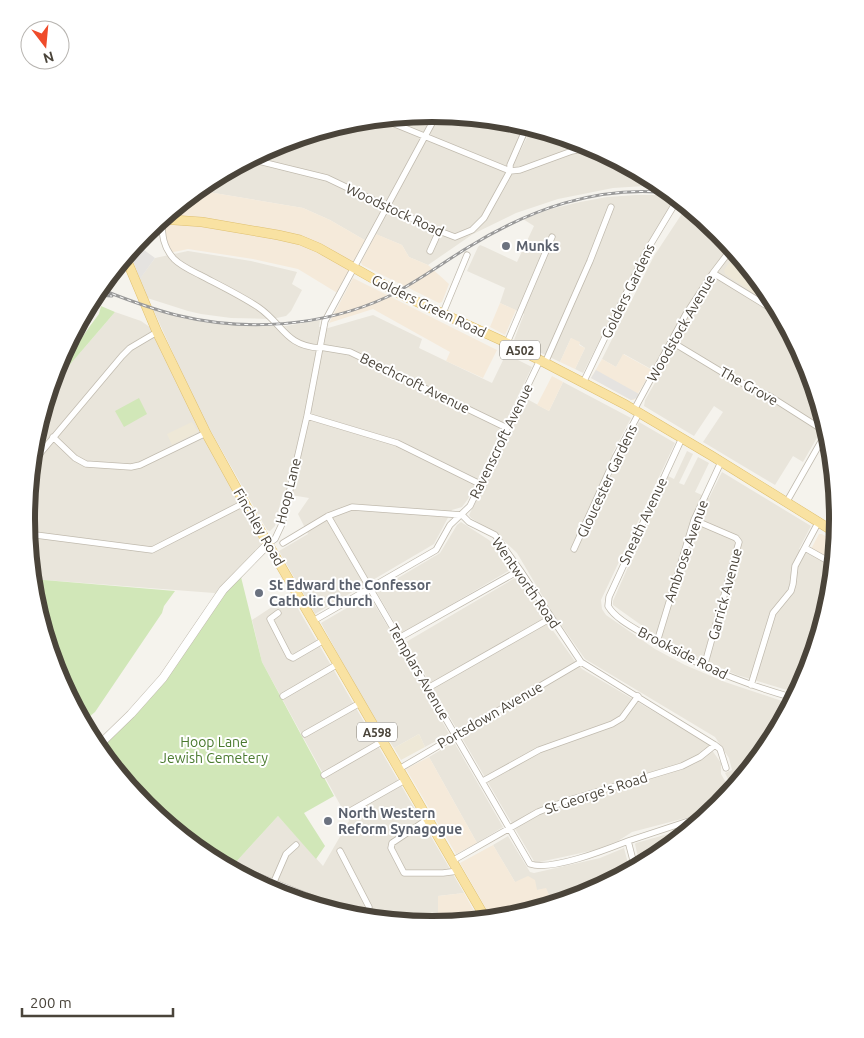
<svg xmlns="http://www.w3.org/2000/svg" width="864" height="1038" viewBox="0 0 864 1038" font-family="Ubuntu,sans-serif">
<style>
.residential{fill:#e9e5db}
.commercial{fill:#f5eada}
.education{fill:#eee8d7}
.green{fill:#d1e7b8}
.parking{fill:#e5e3e0}
.lines{fill:none;stroke-linecap:round;stroke-linejoin:round}
.minor-casing{stroke:#c1bbaf;stroke-width:7}
.tertiary-casing{stroke:#c1bbaf;stroke-width:9}
.primary-casing{stroke:#dfc071;stroke-width:10}
.minor{stroke:#fff;stroke-width:5.5}
.tertiary{stroke:#fff;stroke-width:8}
.primary{stroke:#f9e2a2;stroke-width:9}
.rail-casing{stroke:#9a9a9a;stroke-width:3}
.rail{stroke:#fff;stroke-width:1;stroke-dasharray:4;stroke-linecap:butt}
.worship-dot{fill:#6b7280;stroke:#fff;stroke-width:2}
.labels{text-anchor:middle;dominant-baseline:central;stroke-width:4;stroke-linejoin:round;paint-order:stroke}
.shield{fill:#fff;stroke:#807c75;stroke-width:1}
.shield-label{font-size:12px;font-weight:bold;fill:#4a443a}
.street-label{font-size:14px;fill:#4a443a;stroke:#fff}
.worship-label{font-size:14px;font-weight:bold;fill:#5b616d;stroke:#fff;text-anchor:start}
.park-label{font-size:14px;fill:#4a7a2f;stroke:#fff}
.rim{fill:none;stroke:#4a443a;stroke-width:6}
</style>
<rect width="100%" height="100%" fill="#f5f3ed"/>
<path class="residential" d="M432,113L511,121L527,126L511,170L532,127L588,144L658,182L665,188L645,186L613,188L558,199L516,213L473,234L428,265L409,257L402,245L373,233L368,242L330,220L303,208L196,190L207,181L277,144L353,121Z
M636,195H658L677,198L646,247L632,273L631,279L583,373L575,369L585,348L571,338L560,362L514,340L524,314L500,303L505,288L467,271L478,247L480,245L485,247L517,262L534,226L523,219L551,209L580,202L607,197Z
M687,206L719,232L770,294L807,364L830,442L818,436L803,462L793,456L775,485L703,442L723,412L714,406L694,436L644,406L645,400L660,374L624,354L616,367L602,359L654,256Z
M188,251L251,261L297,272L292,284L302,290L291,311L286,316L272,319L231,318L201,314L188,311L141,296L136,284L155,258Z
M153,309L199,321L241,326H286L320,320L319,327L328,328L373,315L422,339L419,348L492,383L506,354L532,367L468,499L462,507L452,510L434,544L315,614L279,551L308,534L298,514L309,498L291,495L282,496L275,526L270,531L267,530L204,419L182,373Z
M115,312L141,321L157,332L268,544L219,597L214,593L32,579L26,519L34,440L49,389Z
M563,382L631,418L612,454L620,458L639,422L675,443L601,600L602,609L606,615L655,649L685,665L725,682L791,704L769,745L733,789L725,773L732,770L729,758L715,737L585,659L552,612L517,553L499,536L471,518L469,515L527,399L549,411Z
M687,451L693,454L679,483L684,485L698,457L709,463L695,492L709,498L722,472L811,526L799,549L820,557L830,567L817,602L828,606L807,675L797,693L737,675L691,655L651,632L613,605V601L666,481L668,476L674,479Z
M461,522L489,540L510,560L515,567L401,634L376,591L440,553L457,525Z
M520,575L549,625L574,660L582,669L707,743L721,763V774L731,791L719,805L697,815L632,832L618,841L595,850L535,863L406,642Z
M290,595L464,893L438,896V921L432,925L371,919L296,889L236,862L278,816L323,866L349,821L262,662L252,620Z
M369,595L424,688L449,734L425,747L419,734L394,748L363,700L321,623Z
M454,742L503,827L477,843L429,757Z
M145,806L238,869L353,917L276,894L206,856Z
M693,827L657,857L640,866L635,844L636,843Z
M508,836L530,872L534,873L600,858L624,848L630,871L587,894L553,904L546,889L537,890L515,882L493,845Z"/>
<path class="commercial" d="M196,190L303,208L330,220L368,242L339,294L298,269L253,259L188,249L169,253L162,232L135,245L145,232Z
M376,234L402,245L409,257L428,265L449,284L442,302L439,303L362,265L361,262Z
M353,278L497,350L483,378L446,361L450,352L373,309L329,323Z
M500,303L516,310L505,335L490,327Z
M571,338L580,342L579,345L585,348L575,369L560,362Z
M623,354L652,370L634,400H631L591,378L602,359L616,367Z
M552,376L563,382L549,411L537,405Z
M819,534H822L835,542L830,598L828,606L817,602L830,567L823,564L824,560L809,553Z
M429,757L477,843L456,854L406,769Z
M493,845L515,882L528,876L535,880L537,890L546,888L553,904L511,917L492,919L460,863Z
M464,893L479,920L432,925L438,920V896Z"/>
<path class="education" d="M736,253L770,294L776,305L774,307L725,274L724,270Z
M192,422L198,432L172,445L167,434Z
M419,734L425,747L401,760L394,748Z"/>
<path class="green" d="M101,306L115,312L49,389L54,373L67,359L90,326L99,314Z
M139,398L147,414L124,427L115,411Z
M240,573L262,662L334,796L304,813L325,846L316,859L278,816L236,862L196,844L140,800L97,747L131,714Z
M32,579L175,591L164,606L162,613L95,712L83,722L57,674L34,598Z"/>
<path class="parking" d="M140,247L155,258L140,279L131,256Z
M596,370L639,394L637,398L631,400L591,378Z"/>
<g class="lines">
<defs>
<path id="minor" d="M380,118L510,171L520,170L572,151L592,147
M250,159L327,178L434,229L455,237L472,230L484,218L510,171V165L527,126
M162,220C162,235 163,247 174,259C181,266 192,271 200,275C219,285 240,295 258,307C283,324 285,346 320,348
M430,251L439,231
M713,273L780,314
M443,313L467,255
M672,342L730,377L771,397L826,432
M507,343L552,237
M320,347L350,352L507,428
M545,363L590,261L611,207
M583,383L646,252L676,202
M634,410L686,314L713,273L732,248
M307,416L397,443L480,484
M53,437L75,458L86,464L131,467L140,465L206,433
M682,438L609,597L608,606C615,618 632,627 644,634C691,663 740,683 794,698
M32,463L122,356L130,348L157,332
M786,503L827,431
M328,516L530,864C552,871 605,850 628,841
M694,520L736,538L739,542L704,667
M28,534L152,550L244,503
M283,543L328,516L352,507L462,515L469,522L495,535L520,570L581,662L715,745L720,749L726,768
M268,544L275,539L282,524L307,416L325,321L437,114
M805,548L830,562
M574,549L616,456L639,413
M278,613L270,619L289,656L293,658L324,640
M313,621L436,550L450,525L470,506L540,360
M399,638L520,570
M657,642L694,520L721,462
M751,685L773,613L791,591L793,584L795,566L819,521
M428,688L551,618
M283,696L338,664
M305,734L360,703
M399,769L581,662
M324,775L383,741
M483,781L539,750L612,724L622,718L638,696
M345,814L405,780
M428,819L392,843L391,848L404,873H443L458,871
M685,823L687,832
M340,851L369,907L367,918
M452,861L538,812L566,801L682,766L700,757L715,745
M635,868L628,841L710,814
M273,884L286,854L296,845"/>
<path id="tertiary" d="M171,220L172,210
M97,747L131,714L163,678L223,590L268,544
M144,805L196,844L238,869L356,917"/>
<path id="primary" d="M160,219L202,222L278,235L300,240L319,248L402,295L507,343L626,405L712,456L836,533
M125,256L157,332L206,433L249,511L486,919"/>
</defs>
<use href="#minor" class="minor-casing"/>
<use href="#tertiary" class="tertiary-casing"/>
<use href="#primary" class="primary-casing"/>
<use href="#minor" class="minor"/>
<use href="#tertiary" class="tertiary"/>
<use href="#primary" class="primary"/>
<defs>
<path id="rail" d="M105,291C128,300 152,309 176,315C245,332 322,327 387,297C415,283 441,264 467,248C530,209 597,185 671,193
M94,295L112,296"/>
</defs>
<use href="#rail" class="rail-casing"/>
<use href="#rail" class="rail"/>
</g>
<g class="worship-dot">
<circle cx="506" cy="246" r="5"/>
<circle cx="259" cy="593" r="5"/>
<circle cx="328" cy="821" r="5"/>
</g>
<g class="labels">
<g class="shield">
<rect x="500" y="340.5" width="40" height="19" rx="4"/>
<rect x="357" y="722.5" width="40" height="19" rx="4"/>
</g>
<g class="shield-label">
<text x="520" y="350">A502</text>
<text x="377" y="732">A598</text>
</g>
<g class="street-label">
<text transform="translate(395 210) rotate(25)">Woodstock Road</text>
<text transform="translate(628 291) rotate(-64)">Golders Gardens</text>
<text transform="translate(429 306) rotate(26)">Golders Green Road</text>
<text transform="translate(681 328) rotate(-60)">Woodstock Avenue</text>
<text transform="translate(415 383) rotate(26)">Beechcroft Avenue</text>
<text transform="translate(749 386) rotate(29)">The Grove</text>
<text transform="translate(501 441) rotate(-64)">Ravenscroft Avenue</text>
<text transform="translate(607 481) rotate(-65)">Gloucester Gardens</text>
<text transform="translate(288 491) rotate(-76)">Hoop Lane</text>
<text transform="translate(643 521) rotate(-65)">Sneath Avenue</text>
<text transform="translate(259 527) rotate(60)">Finchley Road</text>
<text transform="translate(686 551) rotate(-71)">Ambrose Avenue</text>
<text transform="translate(526 583) rotate(55)">Wentworth Road</text>
<text transform="translate(725 594) rotate(-75)">Garrick Avenue</text>
<text transform="translate(683 653) rotate(27)">Brookside Road</text>
<text transform="translate(419 672) rotate(60)">Templars Avenue</text>
<text transform="translate(490 715) rotate(-30)">Portsdown Avenue</text>
<text transform="translate(596 793) rotate(-18)">St George's Road</text>
</g>
<g class="worship-label">
<text x="516" y="246">Munks</text>
<text x="269" y="585">St Edward the Confessor<tspan x="269" dy="16">Catholic Church</tspan></text>
<text x="338" y="813">North Western<tspan x="338" dy="16">Reform Synagogue</tspan></text>
</g>
<g class="park-label">
<text x="214" y="742">Hoop Lane<tspan x="214" dy="16">Jewish Cemetery</tspan></text>
</g>
</g>
<path d="M0 0H864V1038H0ZM35 519a397 397 0 1 1 794 0a397 397 0 1 1-794 0Z" fill="#fff" fill-rule="evenodd"/>
<path class="rim" d="M35 519a397 397 0 1 1 794 0a397 397 0 1 1-794 0Z"/>
<g transform="translate(45 45) rotate(164)"><circle r="24" fill="#ffffff" stroke="#b7b4b0"/>
<path d="M0-4L9 19L0 12L-9 19Z" fill="#ef4b2a"/>
<text y="-8" font-size="14" font-weight="bold" text-anchor="middle" fill="#4a443a">N</text>
</g>
<path d="M22 1008v8h151v-8" fill="none" stroke="#4a443a" stroke-width="2.5"/>
<text x="30" y="1008" font-size="15" fill="#4a443a" stroke="#ffffff" stroke-width="4" paint-order="stroke">200 m</text>
</svg>
